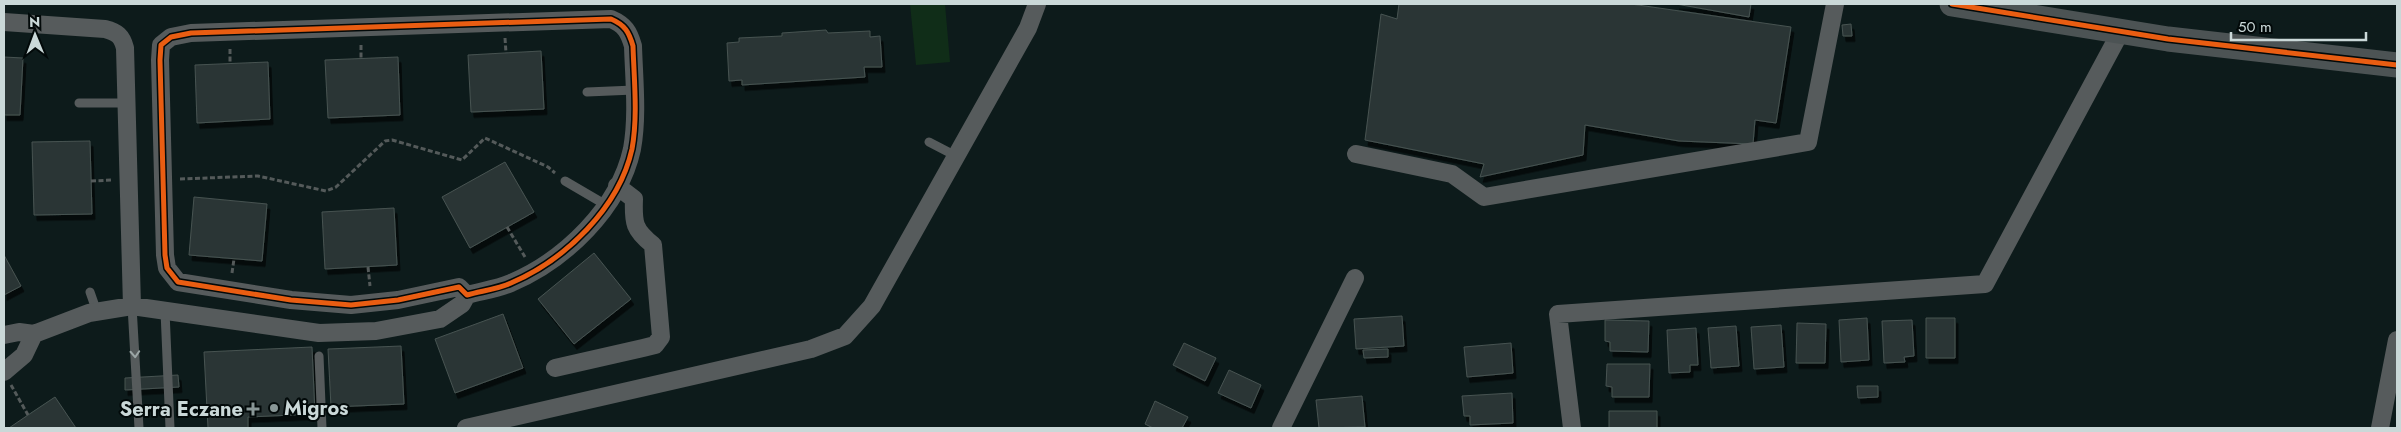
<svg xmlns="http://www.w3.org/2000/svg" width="2401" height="432" viewBox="0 0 2401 432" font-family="Jost,sans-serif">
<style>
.green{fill:#102d18}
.building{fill:#2b3636;stroke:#475351;filter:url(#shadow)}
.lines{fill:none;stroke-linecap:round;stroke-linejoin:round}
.path{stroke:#545a5a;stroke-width:3;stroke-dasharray:5 2.5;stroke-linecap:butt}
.lane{stroke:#565b5c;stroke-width:9}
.street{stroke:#565b5c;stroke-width:18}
.secondary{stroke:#4c5354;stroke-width:25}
.cycleway-casing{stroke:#020909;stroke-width:8}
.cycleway{stroke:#e95d12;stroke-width:5}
.oneway{stroke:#9ca6a6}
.poi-dot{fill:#889696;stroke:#020909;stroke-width:2}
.labels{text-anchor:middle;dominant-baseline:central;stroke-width:4;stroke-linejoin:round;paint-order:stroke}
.poi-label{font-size:20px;font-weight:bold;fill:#cad8d8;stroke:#020909;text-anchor:start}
</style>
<defs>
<filter id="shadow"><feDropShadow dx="3" dy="5.5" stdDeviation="0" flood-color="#0009"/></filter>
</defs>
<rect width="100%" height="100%" fill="#0d1b1b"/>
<path class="green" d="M910,4H945L950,62L916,65Z"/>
<path class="building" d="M1399,4H1631L1791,27L1776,123L1755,120L1753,144L1679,141L1585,125L1583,155L1480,177L1484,164L1365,140L1381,14L1397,19Z
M1676,4H1751L1749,17Z
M1851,24L1852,36H1843L1842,25Z
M826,30L828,33L870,31V37L880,36L882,67H864L865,77L742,85V80L729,81L727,43L739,42V38L782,36V33Z
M541,51L544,109L471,112L468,55Z
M4,57L23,58L20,115H4Z
M398,57L400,115L328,118L325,60Z
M268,62L270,119L197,123L195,65Z
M90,141L92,214L34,215L32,142Z
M505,162L534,212L470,248L442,197Z
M194,197L267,204L262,261L189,255Z
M394,208L397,265L325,269L322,212Z
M594,253L631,299L574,344L538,299Z
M4,255L21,286L4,295Z
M503,314L523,368L455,393L435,339Z
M1402,316L1404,346L1356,349L1354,319Z
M1867,318L1869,360L1841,362L1839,320Z
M1926,318H1955V358H1926Z
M1605,320L1649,321L1648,352L1610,351V342L1605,341Z
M1912,320L1914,356L1904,357L1905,362L1884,363L1882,321Z
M1797,323L1826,324L1825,363H1796Z
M1781,325L1784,367L1754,369L1751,327Z
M1736,326L1739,366L1711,368L1708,328Z
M1696,328L1698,365H1690V372L1669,373L1667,330Z
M1184,343L1216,358L1205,381L1173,365Z
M1511,343L1513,373L1467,377L1464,347Z
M401,346L404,404L331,407L328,349Z
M312,347L315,414L248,417V428H208L204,352Z
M1388,349V357L1364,358L1363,350Z
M1607,364H1650L1649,397H1612V387L1606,386Z
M1229,370L1261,385L1251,408L1218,393Z
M178,375L179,387L125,390V378Z
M1857,386H1878V397L1858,398Z
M1512,393L1513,423L1470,425V416H1464L1462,396Z
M1362,396L1365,427L1319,428L1316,400Z
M55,397L76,428H9L28,415Z
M1155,401L1188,417L1182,428H1153L1145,424Z
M1609,411H1657V428H1609Z"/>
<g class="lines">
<path class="path" d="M505,38L506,53
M361,45V59
M230,49V63
M180,179L258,176L326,191L336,187L385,141L392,140L462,160L485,138L548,167L555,173
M91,181L113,180
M507,227L525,257
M368,267L370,286
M232,273L234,259
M11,385L28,415"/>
<path class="lane" d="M587,92L634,90
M79,103H127
M929,142L956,156
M565,181L606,205
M90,292L97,312
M132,306L139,428
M165,311L170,428
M319,356L322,428"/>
<path class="street" d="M611,19C625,25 629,32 633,46C634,79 638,116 632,149C619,208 565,260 511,283C498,289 481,291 467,295L459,287L398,300L351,305L291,300L178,282L167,268L165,255L160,60L161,45L171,37L191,33Z
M4,22L105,29C117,32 122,36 125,48L132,306
M1356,154L1452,174L1484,197L1808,142L1835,4
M4,335L19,332L34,334
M555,368L643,348L655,345L661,337L653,245C634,230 633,223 634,199L617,186
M4,372L24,355L34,334L89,313L132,306L319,333L376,331L440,319L462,304L467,295
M466,428L811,349L845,336L872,306L1028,28L1037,4
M1281,428L1355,278
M1572,428L1558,314L1985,284L2121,31
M2380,428L2397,340"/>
<path class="secondary" d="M1952,4L2168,39L2397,65"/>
<defs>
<path id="cycleway" d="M1952,4L2168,39L2397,65
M611,19C625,25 629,32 633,46C634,79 638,116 632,149C619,208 565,260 511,283C498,289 481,291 467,295L459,287L398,300L351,305L291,300L178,282L167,268L165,255L160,60L161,45L171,37L191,33Z"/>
</defs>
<use href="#cycleway" class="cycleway-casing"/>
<use href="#cycleway" class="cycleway"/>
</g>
<defs><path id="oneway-chevron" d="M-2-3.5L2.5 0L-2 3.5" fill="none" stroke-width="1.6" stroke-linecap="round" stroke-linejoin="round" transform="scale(1.25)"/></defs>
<use class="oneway" href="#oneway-chevron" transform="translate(135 354) rotate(87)"/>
<g class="poi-dot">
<circle cx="274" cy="408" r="5"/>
<path d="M250.5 401.5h5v5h5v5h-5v5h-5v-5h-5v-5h5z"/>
</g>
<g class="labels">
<g class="poi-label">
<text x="284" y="408">Migros</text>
<text x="243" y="409" text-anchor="end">Serra Eczane</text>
</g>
</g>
<rect width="2401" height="432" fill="none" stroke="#cad8d8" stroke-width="10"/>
<g transform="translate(35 35) rotate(359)" stroke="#020909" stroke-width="4" paint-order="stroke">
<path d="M0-4L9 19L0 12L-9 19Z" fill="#cad8d8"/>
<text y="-8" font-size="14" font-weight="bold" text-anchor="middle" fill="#cad8d8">N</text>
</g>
<path d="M2231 32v8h135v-8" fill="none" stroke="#cad8d8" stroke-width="2.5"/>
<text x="2238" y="32" font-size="15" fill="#cad8d8" stroke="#020909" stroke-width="4" paint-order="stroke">50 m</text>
</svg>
